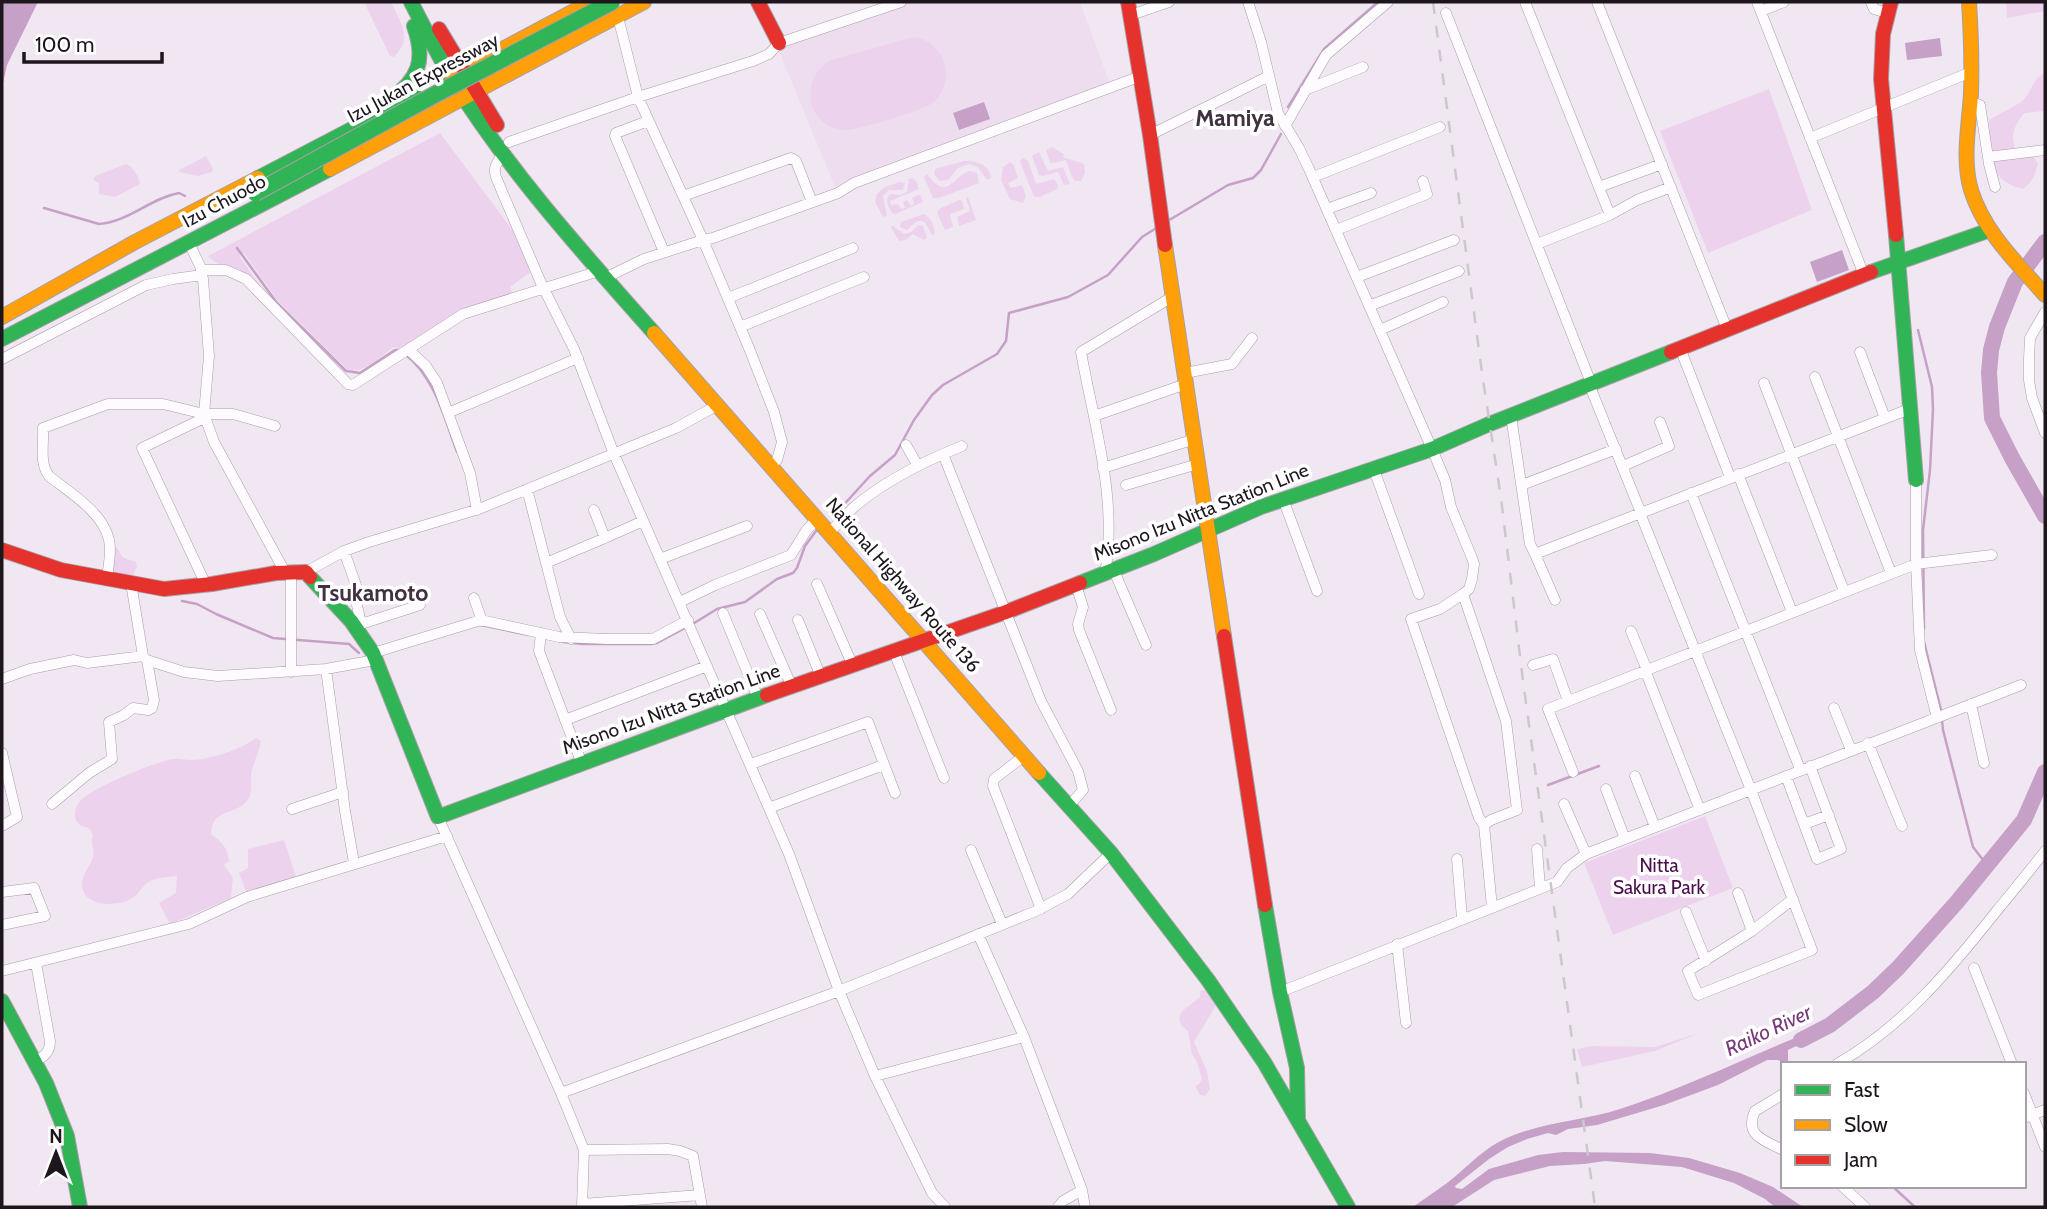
<svg xmlns="http://www.w3.org/2000/svg" width="2047" height="1209" viewBox="0 0 2047 1209" font-family="Cabin,sans-serif">
<style>
.built{fill:#eeddef}
.green{fill:#edd2ee}
.water{fill:#c6a0c7}
.lines{fill:none;stroke-linecap:round;stroke-linejoin:round}
.stream{stroke:#c6a0c7;stroke-width:2.5}
.river{stroke:#c6a0c7;stroke-width:16}
.street-casing{stroke:#a79fa7;stroke-width:11}
.fast-casing{stroke:#a79fa7;stroke-width:16}
.slow-casing{stroke:#a79fa7;stroke-width:16}
.jam-casing{stroke:#a79fa7;stroke-width:16}
.street{stroke:#fdfbfd;stroke-width:10}
.fast{stroke:#30b455;stroke-width:14}
.slow{stroke:#ff9f0a;stroke-width:14}
.jam{stroke:#e5322d;stroke-width:14}
.rail{stroke:#cbc8cb;stroke-width:2.5;stroke-dasharray:12 12;stroke-linecap:butt}
.fast-bridge-casing{stroke:#a79fa7;stroke-width:18;stroke-linecap:butt}
.fast-bridge{stroke:#30b455;stroke-width:16}
.labels{text-anchor:middle;dominant-baseline:central;stroke-width:7;stroke-linejoin:round;paint-order:stroke}
.street-label{font-size:19px;fill:#1d161d;stroke:#fff}
.park-label{font-size:19px;fill:#490c4c;stroke:#fff}
.water-label{font-size:21px;font-style:italic;fill:#773b7a;stroke:#fff}
.quarter-label{font-size:23px;font-weight:bold;fill:#403241;stroke:#fff}
</style>
<rect width="100%" height="100%" fill="#f1e7f2"/>
<path class="built" d="M909,2H1080L1110,84L867,175L845,181L835,187L779,51L781,46Z"/>
<path class="green" d="M364,2H391C400,23 414,37 394,57L390,56Z
M2006,2H2045V11L2007,18Z
M914,37C945,41 957,81 934,102C925,110 854,132 842,130C805,126 799,77 831,60Z
M2045,73V111L2024,113C2014,127 2009,136 2017,152L2034,157L2038,164C2035,175 2032,183 2023,189C1986,181 1990,151 1989,120C1999,113 2016,107 2024,99C2033,89 2031,81 2045,73Z
M1769,89L1812,210L1708,253L1660,131Z
M440,133L517,236L532,271L510,287L513,293L459,310L401,348L394,347C381,356 364,374 348,370L277,300L244,253L239,256L269,298C260,286 249,273 234,267C220,262 221,268 208,256Z
M1052,147L1064,154L1063,157L1084,164L1085,173L1081,181H1075L1072,177L1066,160L1054,163H1050L1046,150Z
M1039,152L1048,171L1063,167L1070,184L1064,185L1058,172L1043,176L1039,175L1032,156Z
M206,156L213,169L212,172L198,176L180,172L179,170Z
M1023,158L1028,161L1036,184L1054,179L1058,185L1057,189L1040,197H1034L1021,164L1020,161Z
M964,161C977,161 989,164 991,178L987,180L978,167L969,164L958,168L948,180L940,181L934,174L935,169Z
M1010,162L1014,165L1018,178L1008,183L1011,188L1022,185L1026,196L1023,203L1010,199L1001,180L1003,167Z
M126,164C133,166 139,177 140,184L115,197L99,194V183L93,180L95,176Z
M970,171L977,173L979,183L939,198H933L924,177L927,174C948,203 953,175 970,171Z
M912,178L916,181L919,189L890,201L891,205L898,204L901,209L905,208L903,202L907,200L911,206L914,204L912,198L918,195L921,196L923,202L895,214L892,213C889,207 884,200 890,194L900,195L907,192L909,179Z
M900,182L905,183L903,190H889L883,196L887,216L883,217L875,202L877,194L885,187Z
M968,197L976,220L959,226L957,217L970,211L966,198Z
M959,200L962,201L964,209L950,214L953,227L945,230L937,213L939,209Z
M924,214C931,217 936,228 934,235L931,234C923,215 919,219 907,230L900,227L901,222Z
M892,225L904,234L911,232L918,225L923,226L927,237L924,240L913,234L906,240L899,241L891,227Z
M116,547C120,550 119,553 122,556C126,560 131,560 136,562L137,566L133,576L129,577L113,574L111,567L114,548Z
M256,738L261,741C259,753 253,763 251,774C250,785 254,793 246,802C233,816 212,808 211,834C221,841 228,848 229,861L224,865L233,878L231,898L170,924L159,903L176,893L177,876C169,877 158,877 150,881C142,885 139,895 131,899C117,907 84,907 82,886C81,874 90,867 93,857C95,852 92,846 92,841C92,836 94,835 91,831C88,826 87,828 82,826C71,820 74,807 82,799C97,786 155,761 175,759C180,758 185,760 191,760C209,760 242,749 256,738Z
M1705,816L1733,888L1613,935L1584,863Z
M284,840L297,880L247,894L239,873L248,868V849Z
M1202,990L1208,991L1216,1005L1194,1042L1207,1071L1210,1089L1205,1096L1200,1095L1195,1086L1199,1084L1202,1079L1197,1062L1192,1054L1188,1031L1181,1025L1179,1018L1182,1011L1200,997V991Z
M1699,1033L1655,1051L1582,1067L1577,1049L1592,1046L1655,1047Z"/>
<path class="water" d="M3,2H38L7,65L2,88V5Z
M1940,38L1942,56L1907,60L1905,43Z
M984,102L990,119L959,130L953,113Z
M1842,250L1849,270L1817,282L1810,262Z
M1817,1029L1821,1034L1788,1050V1061L1783,1062L1778,1060H1767L1718,1085L1664,1105L1597,1125L1568,1129L1556,1135L1548,1133L1527,1139L1508,1147L1489,1159L1455,1186L1456,1188L1462,1189L1489,1169L1538,1155L1563,1152L1650,1153L1689,1158L1740,1173L1773,1187L1803,1207H1775L1765,1199L1734,1183L1682,1167L1605,1161L1584,1164L1550,1166L1494,1180L1452,1207H1413C1424,1199 1436,1191 1447,1183C1464,1170 1479,1153 1497,1143C1535,1122 1580,1122 1620,1109C1688,1087 1751,1055 1817,1029Z"/>
<g class="lines">
<path class="stream" d="M1288,107L1324,49L1378,2
M44,208L99,224C128,222 151,198 179,193L185,196
M1166,222L1228,185L1253,178L1261,170L1281,134
M237,248L277,303L346,371L360,373L395,350H400
M1918,330L1932,387L1933,409L1930,470L1923,530L1924,628
M405,354C435,378 444,417 457,452
M838,511L870,476L895,455L914,420L932,395L943,385L997,354L1006,341L1009,313L1068,297L1108,275L1142,237L1158,227
M182,601L197,604L216,614L273,638L349,644L359,653
M481,625L529,635
M691,625L717,609L745,602L777,579L793,573L797,568L805,546L816,531
M563,642L582,644H651L657,643L685,628
M1924,642L1942,714
M1942,720L1943,730L1973,847L1987,865
M1548,785L1599,766
M1892,1186L1915,1207"/>
<path class="river" d="M2045,242L2015,282L1997,327L1991,350L1989,373L1992,418L2012,458L2045,516
M1801,1040L1830,1025L1873,992L1898,968L1957,902L2024,820L2045,772"/>
<defs>
<path id="street" d="M1248,2L1261,42L1278,113L1299,148L1309,169L1432,449L1445,480L1451,507L1472,558L1474,564L1472,579L1469,589L1463,594L1440,609L1411,619L1479,818L1484,825
M1525,2L1610,215
M1597,2L1727,329
M1757,2L1864,275
M1871,2L1874,9L1887,13
M1761,11L1784,2
M1446,13L1591,383
M1131,15L1169,2
M618,17L638,97L703,240L749,348L774,412L782,442L777,460L771,466
M1305,90L1363,67
M1971,102L1980,105L1989,164L1995,187
M648,121L616,133L615,136L664,252
M1285,126L1326,55L1388,2
M1150,135L1269,76
M1810,138L1971,72
M509,142L638,97L753,61L769,54L779,43L901,2
M503,154C495,165 492,169 498,182L541,283L574,349L614,454L789,854L839,991L875,1076L932,1193L945,1207
M1988,157L2045,150
M1313,177L1440,127
M1599,187L1662,164
M683,196L791,158L796,161L812,202
M1327,209L1371,193
M1336,230L1427,194L1423,181
M189,243L200,266L203,279L209,356L204,414L214,442L285,572
M1537,244L1610,215L1637,200L1671,187
M202,270H226L246,279L348,384L353,385L463,314L599,271
M1357,277L1454,240
M605,278L644,259L703,240L713,238L838,193L854,183L1141,76
M728,298L853,248
M1369,306L1459,271
M2045,312L2030,338L2029,359V380L2032,398L2045,433
M740,327L864,277
M1380,330L1443,302
M1680,348L1730,477
M409,350L426,366L437,383L470,473L477,510
M1860,352L1885,418
M2,359L146,285L173,279L202,275
M1185,373L1232,364L1252,338
M1815,377L1891,573
M1764,383L1844,591
M1589,384L1641,513
M448,413L578,358
M1094,416L1186,384
M1511,416L1530,544L1535,554L1912,408
M204,418L142,448L206,585
M906,445L918,466
M943,454L1041,701L1078,771L1083,790L1069,806
M1623,466L1669,446L1660,422
M1373,467L1419,594
M1103,468L1195,439
M1738,474L1792,612
M1916,480V564L1920,650L1937,718
M1126,485L1198,464
M1522,485L1616,449
M527,489L560,617L571,639
M1691,493L1800,769
M1283,499L1317,591
M594,510L605,538L643,521
M1640,513L1751,790L1812,950L1698,995L1688,971L1752,931L1793,899
M830,532C838,524 845,516 853,508C884,481 925,461 962,446
M344,551L358,591L357,605L361,624
M1535,554L1555,600
M660,559L747,526
M546,563L605,538
M291,571V672
M1114,571L1146,645
M306,572L344,551L369,542L479,509L676,428L718,405
M1105,574C1118,499 1094,425 1081,352L1172,297
M107,579C108,567 112,552 109,540C103,512 70,493 49,476C39,462 44,446 43,428L108,404H163L204,414H233L275,426
M131,583L143,656
M817,584L853,666
M1076,585L1083,607L1078,624L1079,630L1111,710
M1463,594L1506,721L1517,810L1491,820L1484,825L1492,907
M474,598L482,621
M680,602L715,585L791,555L806,531L818,518
M723,613L758,698
M760,614L792,687
M798,620L821,677
M358,625L420,605
M1631,631L1647,670
M541,633L539,651L582,764
M894,652L944,778
M373,653L481,620L559,637L608,639H653L688,620
M1533,665L1553,659L1568,701
M326,669L345,811L354,863
M1645,670L1700,810
M2,679L30,669L74,660L87,663L143,656L147,660L184,672L218,676L326,669L375,660
M1971,704L1984,763
M1834,708L1851,750
M565,720L707,666
M1868,743L1902,826
M2,753L17,817L2,826
M1024,756L994,779L993,786L1041,909
M751,764L868,722L895,793
M1573,772L1548,709L1916,564L1992,555
M1635,776L1655,827
M1786,776L1817,859L1841,849L1810,766
M1606,789L1625,839
M52,804L89,773L112,759L109,722L124,715L133,708L148,710L152,708L154,700L147,660
M1564,804L1586,854
M769,808L883,765
M292,809L343,792
M438,817L561,1093L584,1150L582,1207
M1804,824L1829,815
M1537,849L1540,888
M971,850L1002,924
M1457,859L1462,918
M2,892L34,888L45,916L2,925
M1738,893L1752,931
M1686,912L1706,961
M978,934L1024,1037L1082,1190L1085,1207
M1397,944L1406,1023
M1974,968L2012,1064
M2,971L189,924L247,897L447,836
M1280,992L1557,882L1567,868L1586,854L2021,685
M35,1062C44,1056 50,1053 50,1041L36,963
M1837,1064C1902,1027 1949,971 1995,913C2012,892 2029,872 2045,851
M875,1076L1024,1037
M561,1093L839,991L1036,911L1068,894L1111,853
M2024,1093L2045,1147
M1783,1094L1755,1111C1744,1136 1764,1140 1783,1150
M2024,1118L2045,1110
M584,1150L668,1149L680,1151L693,1156L702,1207
M1842,1186L1865,1207
M582,1204L700,1195
M1058,1207L1063,1201L1082,1190"/>
<path id="fast" d="M411,2C424,27 437,53 451,78C508,170 582,252 654,333
M390,100C419,79 426,60 414,26
M258,178L415,96
M1896,235L1916,480
M1871,272L1990,230
M2,339L330,169
M310,577L351,621L373,653L438,817L767,695
M1080,583L1154,554L1261,507L1432,449L1487,425L1671,352
M1039,773L1111,853L1208,980L1264,1062L1348,1207
M1265,905L1280,992L1297,1068L1298,1120
M2,1001L46,1083L67,1136L80,1207"/>
<path id="slow" d="M1969,2C1971,33 1972,63 1971,94C1969,125 1962,160 1971,190C1984,232 2017,263 2045,295
M452,76L591,2
M330,169L644,2
M1165,245L1224,636
M2,317L135,242L258,178
M654,333L1039,773"/>
<path id="jam" d="M758,2L779,43
M1128,2L1150,135L1165,245
M1891,2L1883,34L1881,79L1896,235
M439,29L497,125
M1671,352L1871,272
M2,550L61,570L164,589L212,584L276,573L306,572L310,577
M1224,636L1265,905
M767,695L1006,612L1080,583"/>
</defs>
<use href="#street" class="street-casing"/>
<use href="#fast" class="fast-casing"/>
<use href="#slow" class="slow-casing"/>
<use href="#jam" class="jam-casing"/>
<use href="#street" class="street"/>
<use href="#fast" class="fast"/>
<use href="#slow" class="slow"/>
<use href="#jam" class="jam"/>
<path class="rail" d="M1433,2L1482,373L1501,498L1523,681L1595,1207"/>
<defs>
<path id="fast-bridge" d="M255,193L434,95L612,2"/>
</defs>
<use href="#fast-bridge" class="fast-bridge-casing"/>
<use href="#fast-bridge" class="fast-bridge"/>
</g>
<g class="labels">
<g class="street-label">
<text transform="translate(423 78) rotate(-28)">Izu Jukan Expressway</text>
<text transform="translate(224 201) rotate(-28)">Izu Chuodo</text>
<text transform="translate(1201 512) rotate(-22)">Misono Izu Nitta Station Line</text>
<text transform="translate(903 585) rotate(49)">National Highway Route 136</text>
<text transform="translate(671 709) rotate(-20)">Misono Izu Nitta Station Line</text>
</g>
<g class="park-label">
<text x="1659" y="865">Nitta<tspan x="1659" dy="22">Sakura Park</tspan></text>
</g>
<g class="water-label">
<text transform="translate(1768 1030) rotate(-25)">Raiko River</text>
</g>
<g class="quarter-label">
<text x="1235" y="118">Mamiya</text>
<text x="373" y="593">Tsukamoto</text>
</g>
</g>
<rect width="2047" height="1209" fill="none" stroke="#1d161d" stroke-width="7"/>
<rect x="1781" y="1062" width="245" height="126" fill="#ffffff" stroke="#a5a2a5" stroke-width="2"/>
<rect x="1795" y="1085" width="35" height="10" fill="#30b455" stroke="#a5a2a5" stroke-width="2"/>
<text x="1844" y="1097" font-size="21" fill="#1d161d">Fast</text>
<rect x="1795" y="1120" width="35" height="10" fill="#ff9f0a" stroke="#a5a2a5" stroke-width="2"/>
<text x="1844" y="1132" font-size="21" fill="#1d161d">Slow</text>
<rect x="1795" y="1155" width="35" height="10" fill="#e5322d" stroke="#a5a2a5" stroke-width="2"/>
<text x="1844" y="1167" font-size="21" fill="#1d161d">Jam</text>
<g transform="translate(56 1153)" stroke="#ffffff" stroke-width="5" paint-order="stroke">
<path d="M0-5L12 26L0 18L-12 26Z" fill="#1d161d"/>
<text y="-10" font-size="19" font-weight="bold" text-anchor="middle" fill="#1d161d">N</text>
</g>
<path d="M24 52v10h138v-10" fill="none" stroke="#1d161d" stroke-width="3.5"/>
<text x="35" y="52" font-size="21" fill="#1d161d" stroke="#ffffff" stroke-width="5" paint-order="stroke">100 m</text>
</svg>
